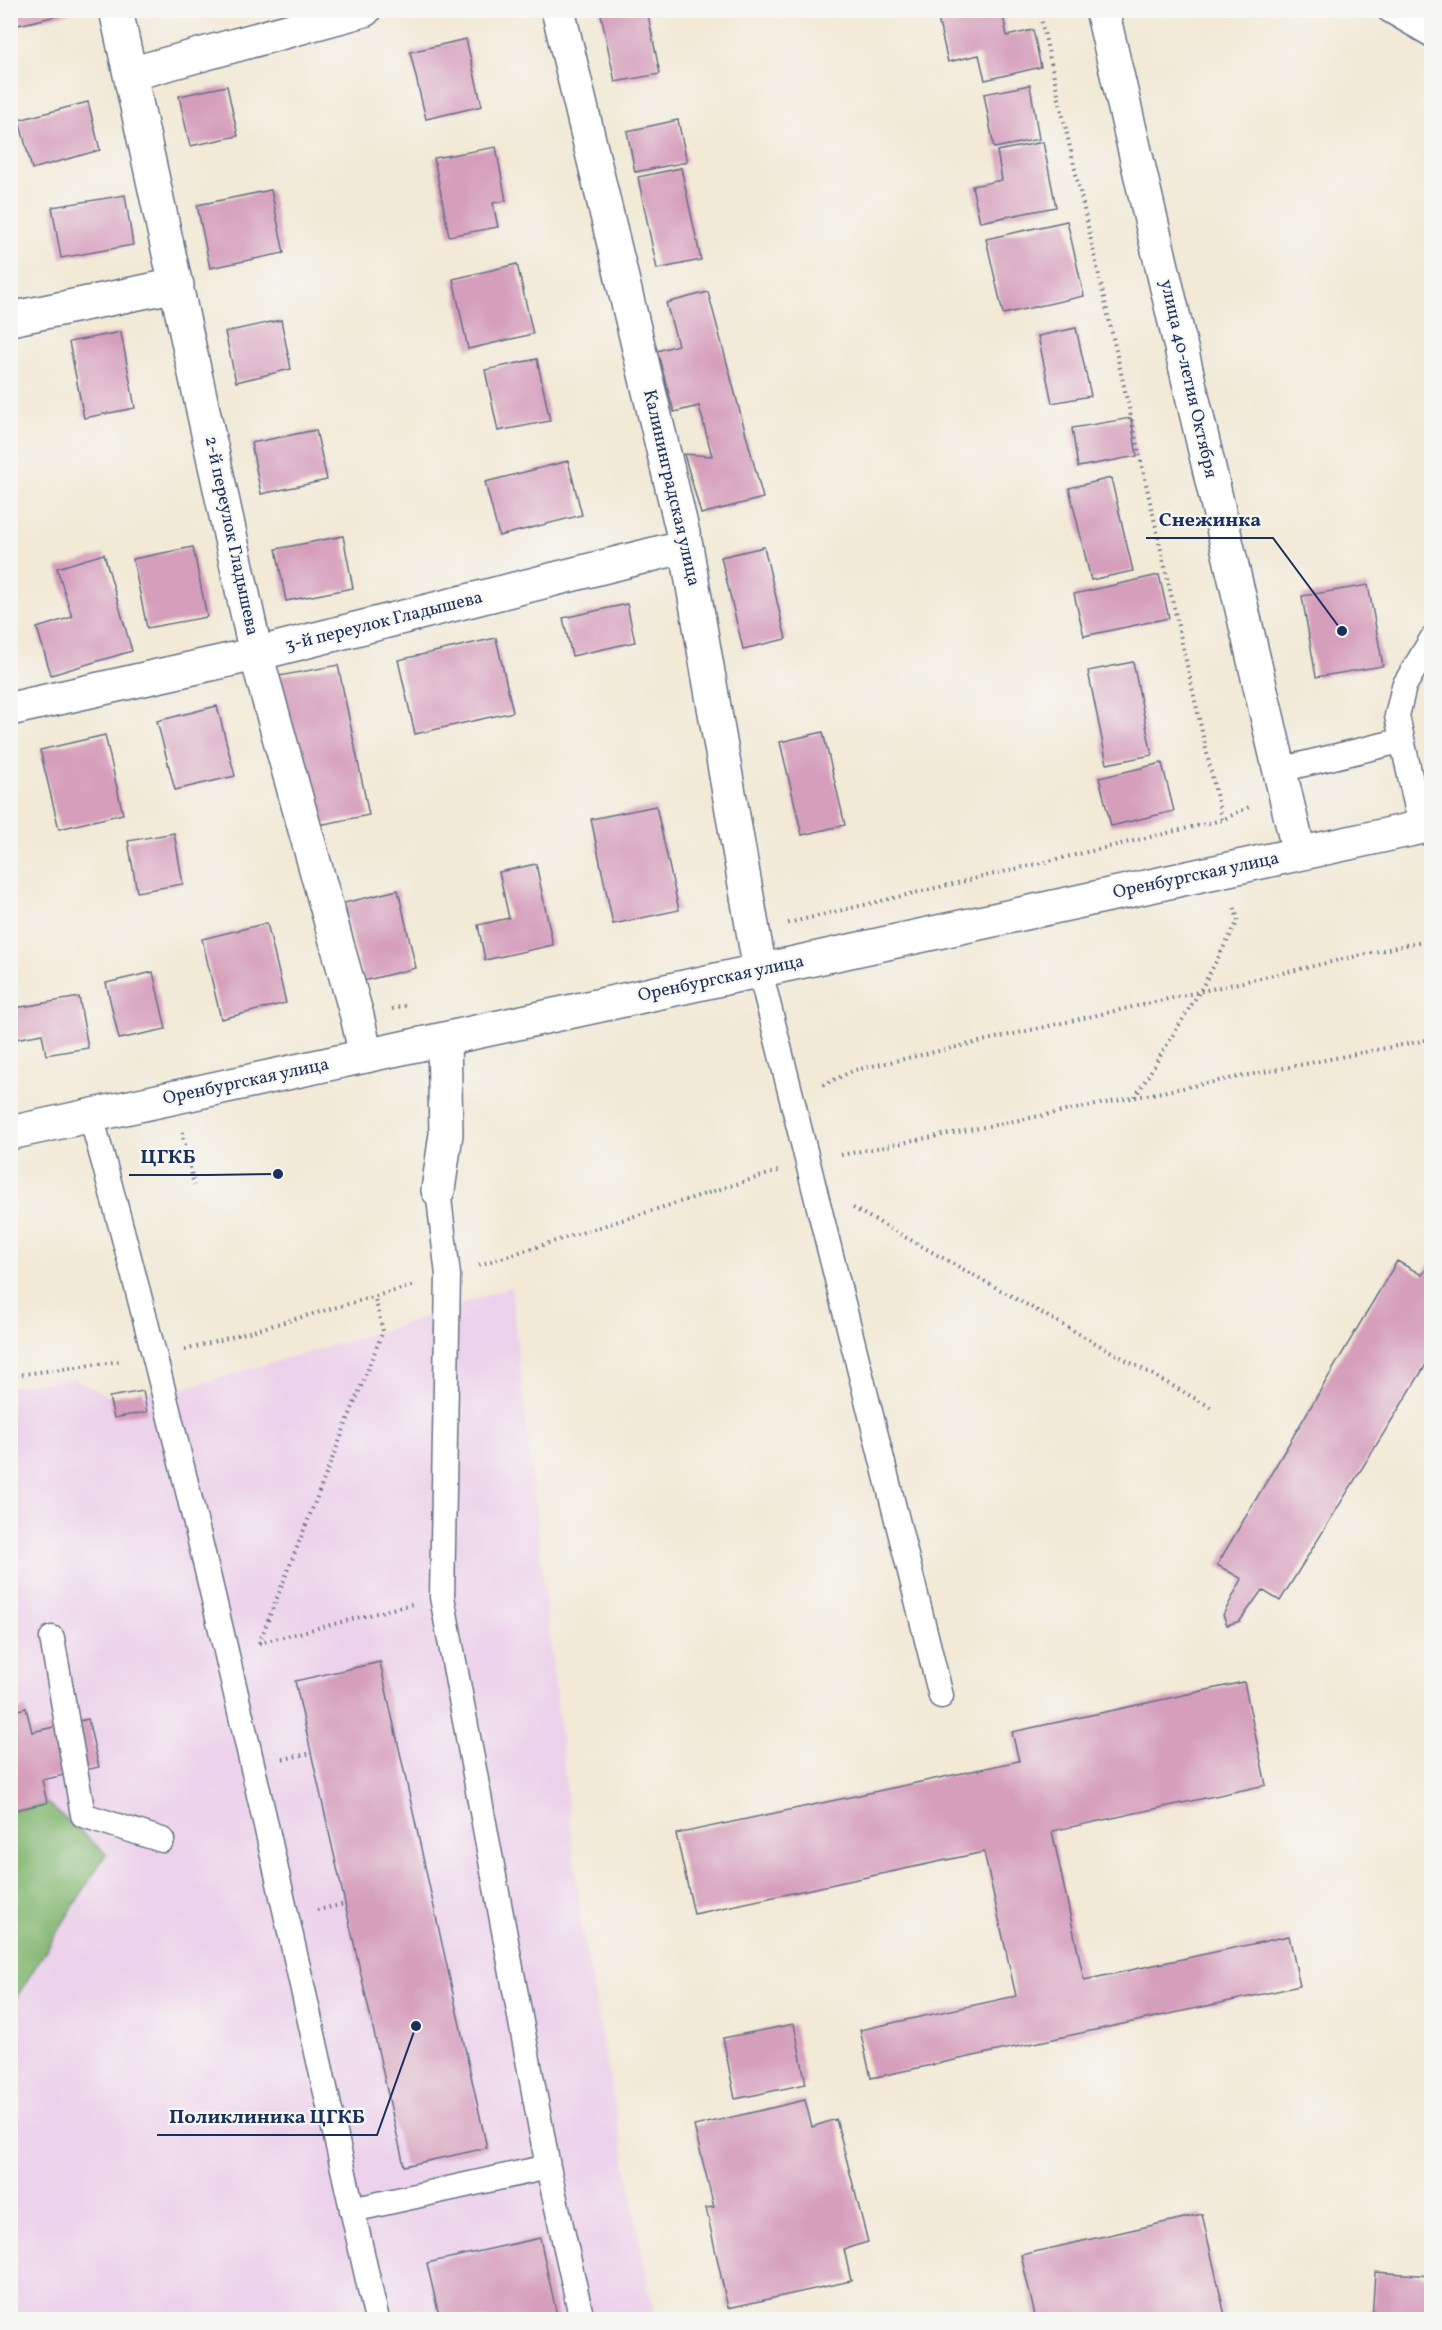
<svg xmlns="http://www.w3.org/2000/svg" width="1442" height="2330" viewBox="0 0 1442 2330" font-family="Vollkorn,serif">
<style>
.built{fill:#ecd1ea}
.forest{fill:#83b772;stroke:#4f7368;stroke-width:1.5}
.building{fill:#d59ebb}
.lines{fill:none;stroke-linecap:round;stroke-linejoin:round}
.service-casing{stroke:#667088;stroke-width:27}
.minor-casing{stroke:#667088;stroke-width:36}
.tertiary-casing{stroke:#667088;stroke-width:36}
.path{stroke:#667088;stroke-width:4;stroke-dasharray:1.5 4.5;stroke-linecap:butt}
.service{stroke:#fff;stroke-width:24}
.minor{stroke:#fff;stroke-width:33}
.tertiary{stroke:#fff;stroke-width:33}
.labels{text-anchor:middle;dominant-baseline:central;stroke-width:4.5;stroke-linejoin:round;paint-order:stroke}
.street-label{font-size:18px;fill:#1b2f5e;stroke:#f6f6f2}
.leader{fill:none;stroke:#1b2f5e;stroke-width:2}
.callout-dot{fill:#1b2f5e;stroke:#f6f6f2;stroke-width:2}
.callout-label{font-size:20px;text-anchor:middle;font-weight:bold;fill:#1b2f5e;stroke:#f6f6f2;stroke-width:4.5;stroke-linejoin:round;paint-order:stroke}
</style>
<rect width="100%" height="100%" fill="#f6f6f2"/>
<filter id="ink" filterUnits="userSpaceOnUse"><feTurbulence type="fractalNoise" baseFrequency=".0167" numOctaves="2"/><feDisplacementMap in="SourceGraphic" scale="12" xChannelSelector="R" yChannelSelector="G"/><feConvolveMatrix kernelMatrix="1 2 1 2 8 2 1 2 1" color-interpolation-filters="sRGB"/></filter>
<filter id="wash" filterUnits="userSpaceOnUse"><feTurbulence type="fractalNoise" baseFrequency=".008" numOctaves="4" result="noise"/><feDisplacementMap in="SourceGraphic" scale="24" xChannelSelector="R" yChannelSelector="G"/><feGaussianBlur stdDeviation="1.35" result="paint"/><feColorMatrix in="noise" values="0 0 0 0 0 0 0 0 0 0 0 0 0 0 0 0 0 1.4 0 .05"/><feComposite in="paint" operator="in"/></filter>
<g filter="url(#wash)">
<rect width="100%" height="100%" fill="#f2e9d6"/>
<path class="built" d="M511,1287L582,1930L655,2319L11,2320V1387L72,1378L110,1397L184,1388L383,1331Z"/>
<path class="forest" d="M47,1803L106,1854L11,2006V1811Z"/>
<g id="blocks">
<path class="building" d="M10,10H78V11L10,27Z
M600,10H647L660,74L615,82Z
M936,10H1002L1007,36L1033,30L1041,67L985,80L979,55L948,62Z
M466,39L482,106L426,119L410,52Z
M1030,85L1039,139L994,148L984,94Z
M227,86L238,136L190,146L179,96Z
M88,102L100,150L32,169L19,120Z
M678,120L687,162L635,172L627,131Z
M1043,142L1056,207L980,222L972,186L1002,180L997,151Z
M496,147L506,201L493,203L498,227L449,236L434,158Z
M681,168L701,260L657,269L638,177Z
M271,190L284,253L210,268L197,205Z
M125,195L133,245L61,258L52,207Z
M1067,221L1084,296L1003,314L986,239Z
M517,264L533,334L468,349L453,279Z
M708,292L763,498L701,514L684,454L712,456L699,406L674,412L657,351L678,345L666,303Z
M281,320L291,369L236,382L225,332Z
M1076,328L1091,396L1052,403L1038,336Z
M121,332L135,408L84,418L69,342Z
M537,359L550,421L498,431L485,370Z
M1131,418L1137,456L1078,467L1072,428Z
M316,430L327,480L261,494L251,443Z
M568,461L582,515L499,536L485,482Z
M1111,478L1133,571L1091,580L1069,488Z
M343,536L353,588L286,601L276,549Z
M193,547L207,617L147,628L133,559Z
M764,547L786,639L743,649L721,557Z
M104,554L132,651L51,675L37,628L72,617L57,568Z
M1159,575L1169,618L1084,636L1074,594Z
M1368,585L1383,666L1316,677L1302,596Z
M627,604L635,642L572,656L563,618Z
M496,638L513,712L415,734L398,660Z
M1133,662L1152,755L1107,764L1088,671Z
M338,665L369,815L309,827L279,676Z
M217,706L235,776L175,790L157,721Z
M823,732L845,825L802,835L780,742Z
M105,735L123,814L59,829L40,750Z
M1162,763L1174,811L1111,826L1099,778Z
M656,806L679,910L613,924L591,819Z
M174,833L183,884L137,892L128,841Z
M536,864L553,945L485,960L478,925L509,918L499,872Z
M398,890L416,968L363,981L344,903Z
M267,923L286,1003L221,1019L202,939Z
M153,972L166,1029L119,1039L106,983Z
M79,997L88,1048L46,1055L42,1034L10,1040V1009Z
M1397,1261L1422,1275L1432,1261V1355L1280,1601L1262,1590L1240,1621L1227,1625L1223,1615L1242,1579L1217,1565Z
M143,1391L147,1412L114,1418L109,1397Z
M380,1662L487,2148L404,2166L295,1681Z
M1244,1682L1266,1785L1052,1831L1084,1980L1289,1936L1300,1986L871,2078L860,2030L1016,1996L984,1852L694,1914L676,1834L1019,1761L1012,1732Z
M26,1708L32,1732L88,1719L99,1767L42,1780L47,1803L10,1811V1712Z
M794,2024L806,2084L735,2099L723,2038Z
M805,2100L812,2127L836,2119L868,2242L844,2249L851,2281L728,2308L706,2208L714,2207L694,2126Z
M1202,2214L1226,2320H1036L1021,2255Z
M540,2238L558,2320H440L427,2263Z
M1375,2272L1432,2276L1430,2320H1372Z"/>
</g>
</g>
<g filter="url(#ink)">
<use href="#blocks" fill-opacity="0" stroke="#667088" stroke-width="1.5"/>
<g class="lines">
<defs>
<path id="service" d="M1389,10L1432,35
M1279,770L1400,741
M1421,827L1397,716L1404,686L1432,639
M760,971L941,1696
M91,1116C201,1513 286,1918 377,2320
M438,1190L448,1275L442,1597L548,2167L582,2320
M52,1638L83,1815L162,1840
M352,2210L548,2167"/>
<path id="minor" d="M116,10L256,654L357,1016L366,1056
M558,10L686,546L760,971
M1102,10L1299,853
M130,74L364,10
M10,319L177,285
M10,709L256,654L686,546"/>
<path id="tertiary" d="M10,1133L1432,825
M438,1190L446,1134L444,1039"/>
</defs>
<use href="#service" class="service-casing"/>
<use href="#minor" class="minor-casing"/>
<use href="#tertiary" class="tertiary-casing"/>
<path class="path" d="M1039,10L1222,820
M788,923L1222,820L1251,806
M392,1009L408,1005
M823,1085L855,1070L1432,939
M1135,1097L1200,991L1238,921L1234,905
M182,1132L194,1185
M841,1155L1432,1039
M853,1208L1214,1409
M479,1265L778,1171
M185,1350L415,1285
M10,1376L121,1361
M259,1643L383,1331L375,1298
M259,1643L412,1604
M283,1759L312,1753
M317,1910L345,1904"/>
<use href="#service" class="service"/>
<use href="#minor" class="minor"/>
<use href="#tertiary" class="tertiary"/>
</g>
</g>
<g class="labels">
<g class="street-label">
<text transform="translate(1188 379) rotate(77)">улица 40-летия Октября</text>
<text transform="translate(671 488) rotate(77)">Калининградская улица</text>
<text transform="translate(231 536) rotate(78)">2-й переулок Гладышева</text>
<text transform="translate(384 622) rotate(-14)">3-й переулок Гладышева</text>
<text transform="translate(1196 876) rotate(-12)">Оренбургская улица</text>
<text transform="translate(721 979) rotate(-12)">Оренбургская улица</text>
<text transform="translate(246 1082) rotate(-12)">Оренбургская улица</text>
</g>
</g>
<path class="leader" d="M1342 631L1273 538H1146M278 1174L208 1175H129M416 2026L377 2135H157"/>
<g class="callout-dot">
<circle cx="1342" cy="631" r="6"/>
<circle cx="278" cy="1174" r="6"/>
<circle cx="416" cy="2026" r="6"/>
</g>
<g class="callout-label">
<text x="1210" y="526">Снежинка</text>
<text x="168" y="1163">ЦГКБ</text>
<text x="267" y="2123">Поликлиника ЦГКБ</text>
</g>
<rect width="1442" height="2330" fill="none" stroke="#f6f6f2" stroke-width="36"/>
</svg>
